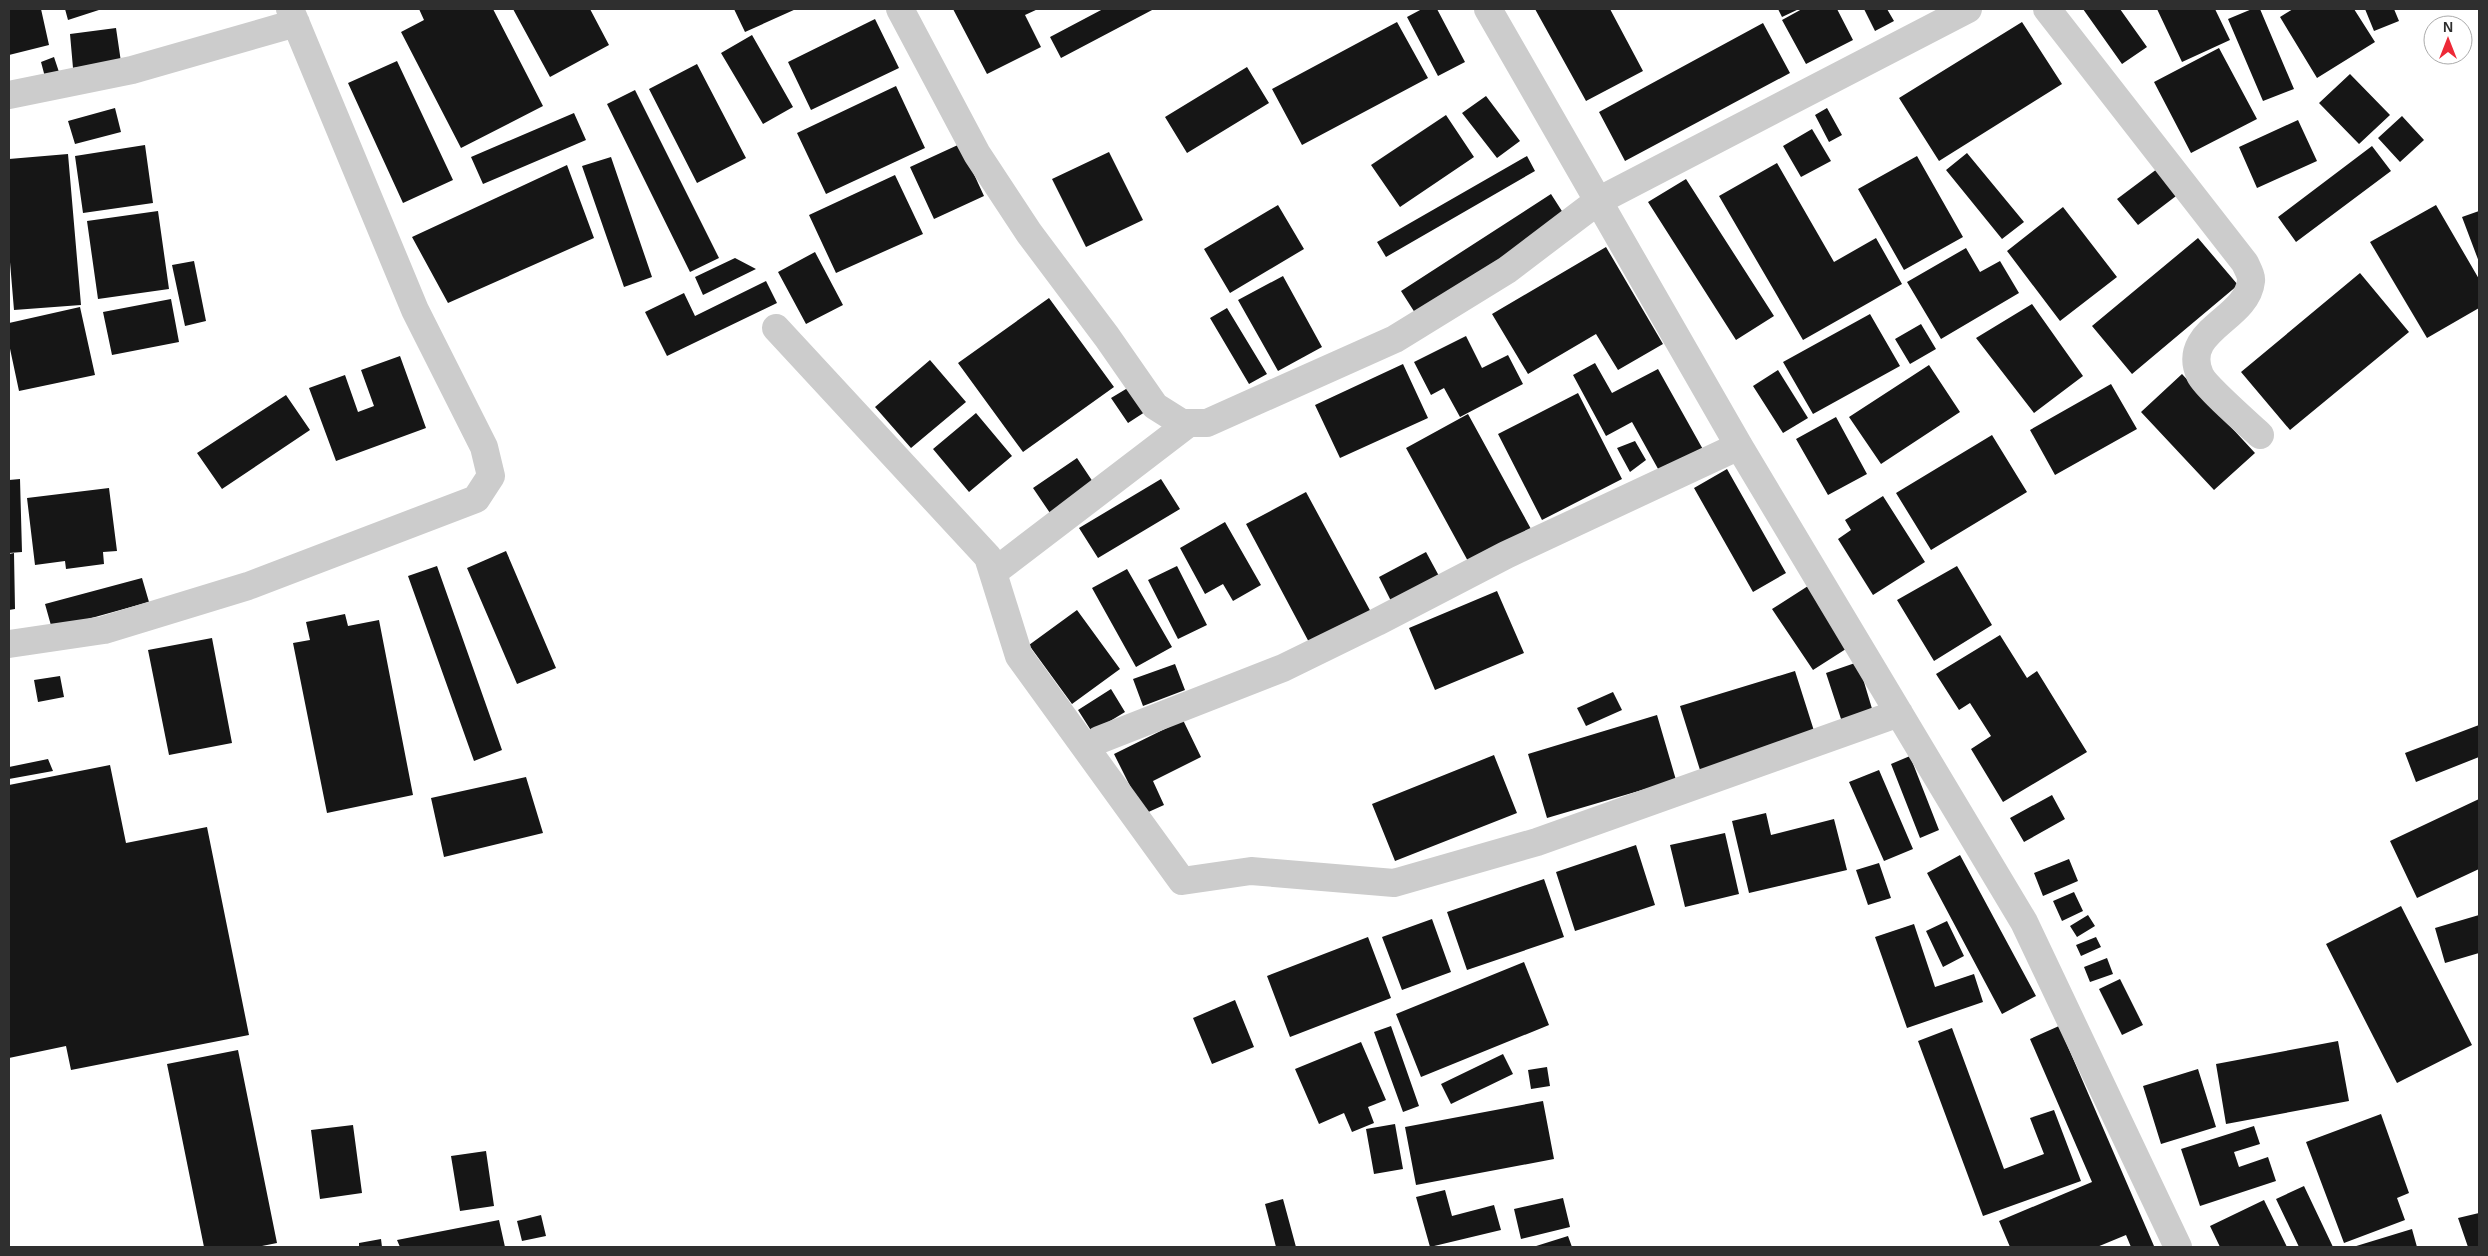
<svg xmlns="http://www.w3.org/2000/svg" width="2488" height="1256" viewBox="0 0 2488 1256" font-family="Arial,sans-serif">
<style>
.building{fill:#161616}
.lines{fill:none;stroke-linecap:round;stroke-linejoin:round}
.minor{stroke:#ccc;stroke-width:28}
</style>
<rect width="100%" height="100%" fill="#fff"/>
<path class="building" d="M9,9H41L49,45L9,55Z
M65,9H102L68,20Z
M419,9H493L543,106L461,148L401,32L424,20Z
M513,9H590L609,45L550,77Z
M734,9H796L745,32Z
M953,9H1038L1025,15L1041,47L987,74Z
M1103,9H1154L1061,58L1050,37Z
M1422,9H1437L1465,62L1438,76L1407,17Z
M1535,9H1610L1643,71L1586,101Z
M1778,9H1799L1782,17Z
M1802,9H1837L1853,40L1806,64L1782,20Z
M1864,9H1887L1894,21L1875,31Z
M2083,9H2120L2147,47L2122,64Z
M2157,9H2215L2230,40L2182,62Z
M2252,9H2260L2294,89L2263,101L2228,19Z
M2293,9H2354L2375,42L2317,78L2280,17Z
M2365,9H2394L2399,21L2374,31Z
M875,19L899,68L811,110L788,62Z
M1397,22L1428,78L1302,145L1272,89Z
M2022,22L2062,84L1939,161L1899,98Z
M1763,23L1790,73L1625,161L1599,112Z
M116,28L121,62L73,68L70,34Z
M752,35L793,107L763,124L721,53Z
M2219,48L2257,119L2191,153L2154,82Z
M54,57L59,72L45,77L41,62Z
M397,61L453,180L403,203L348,83Z
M697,64L746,158L697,183L649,89Z
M1247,67L1269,103L1187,153L1165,117Z
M2350,74L2390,115L2359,144L2319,103Z
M896,86L925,148L826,194L797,133Z
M635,90L719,258L690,272L607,104Z
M1486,96L1520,141L1497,158L1462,113Z
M115,108L121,132L75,144L68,121Z
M1827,108L1842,135L1829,142L1815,115Z
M574,113L586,140L483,184L471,157Z
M1446,115L1474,157L1400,207L1371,165Z
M2402,116L2424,140L2400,162L2378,138Z
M2298,120L2317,161L2257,188L2239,147Z
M1812,129L1831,161L1801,177L1783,146Z
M960,144L984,196L934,219L910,167Z
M145,145L153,203L83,213L75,156Z
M2372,146L2391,171L2296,242L2278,217Z
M1109,152L1143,220L1086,247L1052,179Z
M1967,153L2024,222L2002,239L1946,170Z
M68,154L81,305L14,310L9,250V159Z
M1527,156L1535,171L1386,257L1377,242Z
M1917,156L1963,237L1904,270L1858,189Z
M611,157L652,277L624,287L582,166Z
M1777,163L1834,262L1876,238L1902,284L1803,340L1719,196Z
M567,165L594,238L448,303L412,237Z
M2161,166L2180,193L2138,225L2117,199Z
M895,175L923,234L836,273L809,215Z
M1686,179L1774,316L1736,340L1648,202Z
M1551,194L1567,219L1417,316L1401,291Z
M1278,205L1304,249L1230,293L1204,249Z
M2436,205L2479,279V308L2427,338L2370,242Z
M2063,207L2117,277L2060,321L2007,251Z
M158,211L169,289L98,299L87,221Z
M2479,211V262L2462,217Z
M2198,238L2238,285L2132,374L2092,326Z
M1606,247L1663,344L1618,370L1596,334L1528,374L1492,314Z
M1966,248L1980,272L2000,261L2019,293L1941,339L1907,282Z
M815,252L843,305L806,324L778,272Z
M735,258L756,269L703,295L695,277Z
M194,261L206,321L185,326L172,265Z
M2360,273L2409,332L2290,430L2241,372Z
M1283,276L1322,347L1278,371L1238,300Z
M766,281L777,303L667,356L645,312L684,293L695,316Z
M1049,298L1114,387L1023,452L958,363Z
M171,299L179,342L112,355L103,312Z
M2032,304L2083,376L2034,413L1976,338Z
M80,307L95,375L19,391L9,344V323Z
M1227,308L1267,374L1249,384L1210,318Z
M1870,314L1900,366L1813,414L1783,362Z
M1921,324L1936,349L1910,364L1895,339Z
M1466,336L1482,368L1508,355L1523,384L1460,417L1444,388L1431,395L1414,362Z
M400,356L426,428L336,461L309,388L345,375L358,412L374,406L361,370Z
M930,360L966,402L911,448L875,407Z
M1595,363L1612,393L1658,369L1705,453L1662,476L1632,422L1606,436L1573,375Z
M1403,364L1428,418L1340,458L1315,405Z
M1929,365L1960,412L1881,464L1849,417Z
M1778,370L1808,418L1783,433L1753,386Z
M2182,374L2255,453L2214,490L2141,412Z
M2111,384L2137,429L2055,475L2030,430Z
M1131,386L1148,410L1128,423L1111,398Z
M1578,393L1622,479L1542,520L1498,434Z
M286,395L310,430L222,489L197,453Z
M976,413L1012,456L969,492L933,449Z
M1468,414L1531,529L1469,563L1406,448Z
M1836,417L1867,474L1828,495L1796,439Z
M1992,435L2027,492L1931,550L1896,493Z
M1635,441L1646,460L1630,472L1617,448Z
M1077,458L1097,488L1052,516L1033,488Z
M1727,469L1786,573L1753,592L1694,488Z
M20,479L22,552L9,553V480Z
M1161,479L1180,509L1098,558L1079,528Z
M109,488L117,551L103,552L104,564L66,569L65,561L35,565L27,498Z
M1306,492L1372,614L1311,646L1246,524Z
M1883,496L1925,562L1873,595L1838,539L1851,530L1845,520Z
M1225,522L1261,585L1233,601L1223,584L1205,594L1180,548Z
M506,551L556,668L517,684L467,568Z
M1426,552L1439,576L1391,601L1379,577Z
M14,553L15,609L9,610V554Z
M437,566L502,750L474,761L408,576Z
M1177,566L1207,625L1178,639L1148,580Z
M1957,566L1992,625L1934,661L1897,600Z
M1127,569L1172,647L1136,667L1092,588Z
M142,578L149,602L52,629L45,604Z
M1808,586L1849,647L1813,670L1772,609Z
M1497,591L1524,653L1435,690L1409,628Z
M1077,610L1120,669L1072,704L1029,645Z
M345,614L348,626L379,620L413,795L327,813L293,643L310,640L306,622Z
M2000,635L2027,678L2037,671L2087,752L2003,802L1971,749L1991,736L1970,703L1959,710L1936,674Z
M212,638L232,743L169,755L148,650Z
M1858,662L1873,712L1842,722L1826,673Z
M1175,664L1185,690L1143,706L1133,679Z
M1795,671L1815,734L1700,770L1680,706Z
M60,676L64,697L38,702L34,680Z
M1111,689L1125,712L1092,732L1078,710Z
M1613,692L1622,710L1586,726L1577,708Z
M1657,715L1676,780L1547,818L1528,754Z
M1183,720L1201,757L1153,781L1164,805L1144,814L1114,754Z
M2479,725V757L2416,782L2405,753Z
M1494,755L1517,813L1395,861L1372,804Z
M1910,756L1939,830L1920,838L1891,764Z
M48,759L53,771L9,779V767Z
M110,765L126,843L207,827L249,1035L71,1070L66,1046L9,1058V785Z
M1879,770L1913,849L1884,861L1849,782Z
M526,777L543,833L444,857L431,798Z
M2052,795L2065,819L2024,842L2010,818Z
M2479,799V869L2417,898L2390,841Z
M1766,813L1771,835L1834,819L1847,870L1749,893L1732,821Z
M1725,833L1739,894L1685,907L1670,845Z
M1636,845L1655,905L1575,931L1556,872Z
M1960,855L2036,996L2002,1014L1927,873Z
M2069,859L2078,881L2043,896L2034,873Z
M1879,863L1891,898L1868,905L1856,870Z
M1544,879L1564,937L1467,970L1447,912Z
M2074,892L2083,911L2062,921L2053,901Z
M2401,906L2472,1045L2397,1083L2326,944Z
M2088,915L2095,926L2077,937L2070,926Z
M2479,915V953L2445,963L2435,928Z
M1432,919L1451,972L1402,990L1382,937Z
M1947,921L1964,956L1943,967L1926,931Z
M1914,924L1935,987L1974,974L1983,1002L1907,1028L1875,937Z
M1368,937L1391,998L1290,1037L1267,976Z
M2096,937L2101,947L2081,956L2076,945Z
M2107,958L2113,974L2090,982L2084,967Z
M1524,962L1549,1025L1421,1077L1396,1014Z
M2120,979L2143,1025L2122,1035L2099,989Z
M1235,1000L1254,1047L1212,1064L1193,1018Z
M1391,1026L1419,1106L1403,1112L1374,1032Z
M2059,1026L2154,1246L2131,1247L2126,1235L2097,1247H2010L1999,1221L2092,1182L2030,1039Z
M1952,1028L2004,1169L2044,1154L2030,1118L2054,1110L2081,1181L1983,1216L1918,1041Z
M2338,1041L2349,1101L2226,1124L2216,1064Z
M1361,1042L1386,1100L1368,1107L1374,1123L1352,1132L1344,1113L1319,1124L1295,1069Z
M238,1050L277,1243L257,1247H204L167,1064Z
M1503,1054L1513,1074L1451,1104L1441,1084Z
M1547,1067L1550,1086L1531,1089L1528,1070Z
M2198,1069L2216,1127L2161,1144L2143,1086Z
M1543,1101L1554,1159L1416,1185L1405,1127Z
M2381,1114L2409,1193L2397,1198L2405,1220L2344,1243L2306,1142Z
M1395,1124L1403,1169L1374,1174L1366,1129Z
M353,1125L362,1193L320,1199L311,1130Z
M2254,1126L2260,1144L2234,1152L2239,1167L2268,1157L2276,1181L2200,1206L2181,1149Z
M486,1151L494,1206L460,1211L451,1156Z
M2304,1186L2333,1247H2299L2276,1199Z
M1445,1190L1452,1216L1494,1205L1501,1230L1430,1247L1416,1197Z
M1563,1198L1570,1227L1521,1239L1514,1209Z
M1283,1199L1296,1247H1276L1265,1204Z
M2264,1200L2287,1247H2220L2210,1226Z
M2479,1213V1247H2468L2458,1218Z
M541,1215L546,1236L522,1241L517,1221Z
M499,1220L505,1247H400L397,1240Z
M2412,1229L2417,1247H2353Z
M1568,1236L1572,1247H1533Z
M381,1239L382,1247H359V1243Z"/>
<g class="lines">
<path class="minor" d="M900,9L977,154L1029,233L1107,337L1155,406L1182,423H1207L1395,339L1507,270L1598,201L1968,9
M1488,9L1739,446L2024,922L2178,1247
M2047,9L2245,263C2247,268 2252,276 2251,281C2247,320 2180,330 2200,375C2205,386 2248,424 2260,435
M9,95L132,70L296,23
M776,328L988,557L1019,656L1182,881L1251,871L1394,883L1537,842L1899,713
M994,572L1189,423
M9,644L104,630L248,586L476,499L491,476L484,447L415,310L290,9
M1099,740L1283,668L1377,622L1506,555L1739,446"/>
</g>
<rect width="2488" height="1256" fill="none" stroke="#2f2f2f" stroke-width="20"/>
<g transform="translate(2448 40)"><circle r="24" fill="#ffffff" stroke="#acacac"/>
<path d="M0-4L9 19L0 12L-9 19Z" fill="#ed2937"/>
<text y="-8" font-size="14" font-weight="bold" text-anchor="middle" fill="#2f2f2f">N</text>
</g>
</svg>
